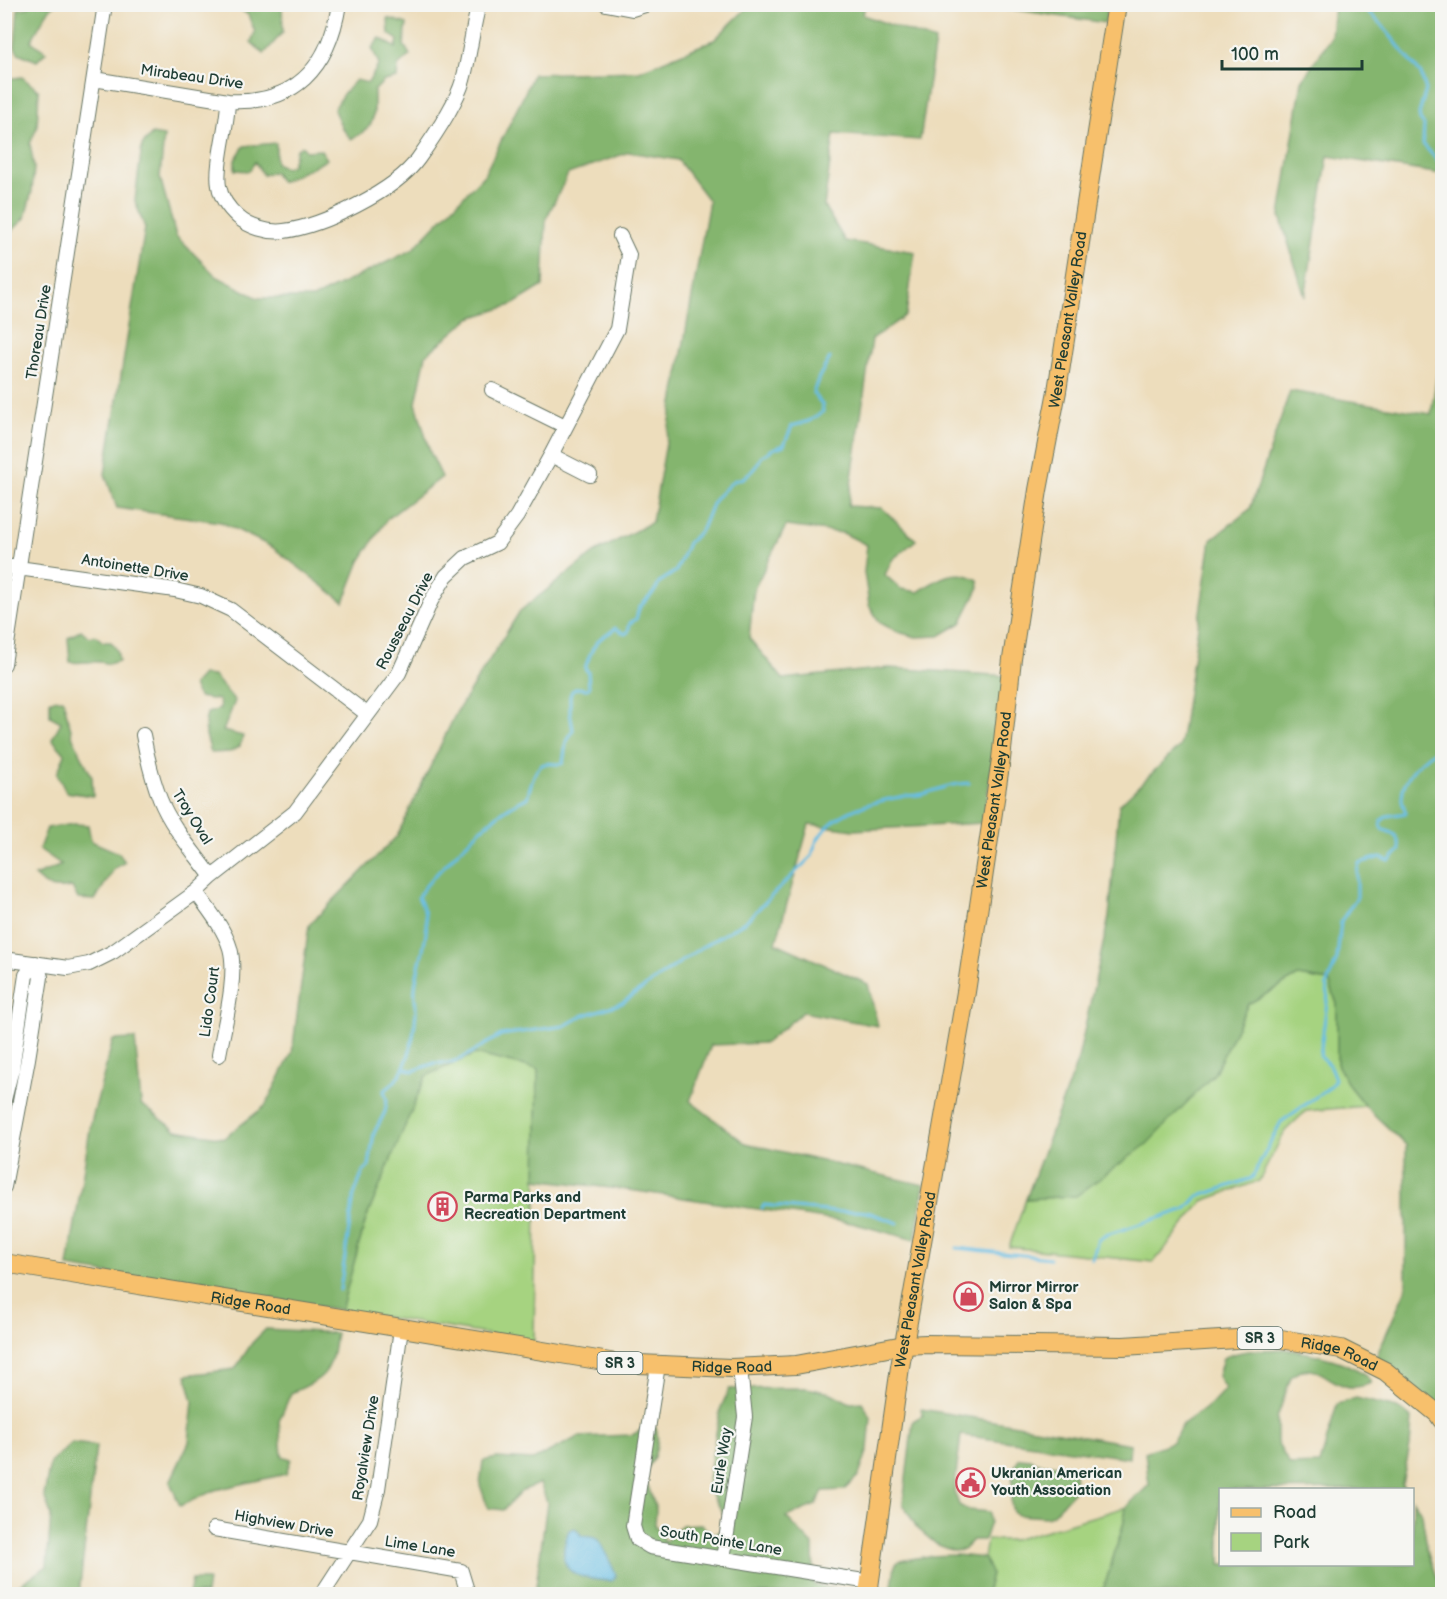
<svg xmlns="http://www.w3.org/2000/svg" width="1447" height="1599" viewBox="0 0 1447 1599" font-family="'Balsamiq Sans',sans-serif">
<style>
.green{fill:#a6d380;stroke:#62885a;stroke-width:1.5}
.forest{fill:#84b56e;stroke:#527951;stroke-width:1.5}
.water{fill:#68bee4;stroke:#447e8c;stroke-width:1.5}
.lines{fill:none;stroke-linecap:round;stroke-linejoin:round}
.stream{stroke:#68bee4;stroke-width:3}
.minor-casing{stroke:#677564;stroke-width:16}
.major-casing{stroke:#677564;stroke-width:20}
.minor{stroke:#fff;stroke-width:14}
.major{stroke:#f7c06c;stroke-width:18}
.labels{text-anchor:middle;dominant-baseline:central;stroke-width:4.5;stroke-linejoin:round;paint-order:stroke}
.shield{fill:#f6f6f2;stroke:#60746d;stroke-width:1.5}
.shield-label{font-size:14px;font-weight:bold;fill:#1f3d34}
.street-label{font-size:15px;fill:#1f3d34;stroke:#f6f6f2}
.poi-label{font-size:15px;font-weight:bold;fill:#1f3d34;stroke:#f6f6f2;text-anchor:start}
</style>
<rect width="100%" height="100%" fill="#f6f6f2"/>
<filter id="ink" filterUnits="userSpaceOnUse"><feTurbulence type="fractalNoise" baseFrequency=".0167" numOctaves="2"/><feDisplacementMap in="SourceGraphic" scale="12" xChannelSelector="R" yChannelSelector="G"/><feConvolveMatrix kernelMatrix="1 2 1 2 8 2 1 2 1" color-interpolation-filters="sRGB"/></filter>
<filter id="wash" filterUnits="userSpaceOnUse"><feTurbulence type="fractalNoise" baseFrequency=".008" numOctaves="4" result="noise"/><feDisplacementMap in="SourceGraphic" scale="24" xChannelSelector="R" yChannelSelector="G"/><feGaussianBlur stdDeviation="1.35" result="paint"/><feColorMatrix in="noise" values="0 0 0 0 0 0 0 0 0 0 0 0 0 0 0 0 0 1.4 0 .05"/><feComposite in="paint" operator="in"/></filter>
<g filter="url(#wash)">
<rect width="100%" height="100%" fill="#edddbc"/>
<path class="green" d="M1298,976L1329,981L1337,1004V1064L1349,1086L1365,1106L1306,1111L1285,1131L1259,1181L1203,1201L1154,1262L1009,1247L1026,1199L1076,1196L1214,1074L1248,1004Z
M475,1054L538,1069L534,1342L341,1310L366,1219L426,1075Z
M1126,1507L1124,1522L1104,1588L1092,1594H986L991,1573L984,1558L987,1540H1013Z"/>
<path class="forest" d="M31,4L54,5L47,13L31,41L46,52L37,61L18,53L15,47L18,9L29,7Z
M238,5H282L283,32L264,54L251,42L255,32L248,15L237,7Z
M750,5H865L863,15L935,41L920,140L834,134L824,206L845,241L915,252L906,315L872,339L848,506L882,508L916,540L892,560L885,575L901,589L918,592C939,578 955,567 978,580L979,587L961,623L939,636L916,637L898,632L880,623L869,605L864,572L867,545L843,533L786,526L754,589L749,638L783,679L889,668L1007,676L983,823L854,830L809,824L776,943L868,984L878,1026L803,1012L765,1043L711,1045L690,1101L745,1143L924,1185L915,1240L852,1223L636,1191L536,1179L538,1069L475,1054L426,1076L366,1219L341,1310L68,1267L91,1123L113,1040L135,1039L141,1104L176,1130L224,1138L265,1106L292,1053L309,925L397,836L456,713L520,611L594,553L652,522L709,201L678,160L629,152L568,174L546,219L543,286L512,305L470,318L426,355L416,403L430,452L442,477L387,519L360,561L344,602L272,547L221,522L117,508L105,474L145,228L135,201L142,145L152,134L164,136L160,177L176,236L216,276L258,298H313L412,250L484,175L523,97L533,74L639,71L714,40Z
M981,5H1108L1105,23Z
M1334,5H1442V174L1328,156L1305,297L1280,216L1302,81L1331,37Z
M388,18L407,24L404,45L410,55L398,66L397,78L384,81L374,91C374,118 377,127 351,139L342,128L334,110L343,94L356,80L368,83L379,64L372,48L380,38L396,48L398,40L389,34Z
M22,77L39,91L37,127L30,144L34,167L32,191L25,218L5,238V146L12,135L5,119L6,79Z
M276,143V163L285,168L292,165L296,150L302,146L306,151L321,150L327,159L319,164L281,182L274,172L263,175L255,162L249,171L235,170V160L244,146Z
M1442,342V1411L1376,1357L1406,1289V1145L1365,1106L1349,1086L1337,1064V1004L1329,981L1298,976L1248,1004L1214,1074L1147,1144L1076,1196L1026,1199L1078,1059L1109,917L1119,805L1180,746L1211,540L1250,509L1290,391L1431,414Z
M81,630L89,637L95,635L103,642H111L117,650L119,661L108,664C98,659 83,664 70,662L68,638Z
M202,675L214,676L235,701L223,731L243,736L240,746L230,752L211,753L206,735L205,723L207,713L220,709L219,700L198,697L193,685Z
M63,699L73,738L92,777L93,796L66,792L57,774L65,754L52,739L61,722L50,716V700Z
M75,824L88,825L91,841L119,853L125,862L114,869L95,900L78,899L72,887C54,890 48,889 34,876L62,865L39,849L47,828Z
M266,1329L336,1333C331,1372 328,1377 291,1393L279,1421L282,1456L291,1459L286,1474L215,1490L180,1506L170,1482L189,1442L193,1401L186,1375L235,1369L252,1343Z
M1284,1349C1305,1352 1362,1362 1371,1383C1336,1398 1327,1366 1304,1370C1300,1371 1294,1375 1291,1377L1277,1418V1443L1290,1465L1320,1464L1337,1404L1356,1398L1397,1408L1412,1418L1410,1446L1402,1484L1405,1489L1220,1490V1564H1412L1413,1500L1422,1514L1427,1547L1439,1583L1442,1585V1594H1092L1104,1588L1124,1522L1126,1507L1149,1485L1145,1452L1172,1442L1183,1424L1211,1404L1225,1389L1218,1376L1223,1358C1242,1349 1263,1350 1284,1349Z
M807,1388L831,1393L850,1403L862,1402L871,1417L868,1449L859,1475L844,1490L823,1491L816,1505L786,1517L813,1545L814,1585L844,1591L849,1594H535L547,1502L540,1483L522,1491L503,1510L488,1508L480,1485L483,1461L497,1458L533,1460L578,1437L632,1435L647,1427L656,1428C661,1446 653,1465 639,1478L648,1486L656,1509L655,1526L665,1542L682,1525L701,1524L711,1534L722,1531L725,1516L707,1486L720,1410L729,1389Z
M921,1409L1130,1444L1129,1458L961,1435L954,1491L959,1505L968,1510L989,1512L990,1522L984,1540H973L963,1550L953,1551L936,1544L917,1528L903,1504L913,1421L923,1415Z
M72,1443L96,1446L79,1594H5L47,1566L51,1514L44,1496L50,1463Z
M1019,1458L1031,1459L1037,1463L1075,1467L1074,1491L1053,1514L1047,1517L1017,1515L1013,1512L1011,1503L1013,1470Z
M956,1555L984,1558L991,1573L986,1594H891L895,1565L899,1561L929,1556Z
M192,1580H208L206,1594H189Z"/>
<path class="water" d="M575,1528L582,1536C588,1537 593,1536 598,1540C601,1543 615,1571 616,1576L611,1581C574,1579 553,1572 569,1530Z"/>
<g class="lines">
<path class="stream" d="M1360,4L1381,24L1421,74L1426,90L1419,114L1420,120L1424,125L1423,144L1442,166
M404,1068L413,1071L435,1063H449L461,1059L501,1035L564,1026L582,1016L622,1003L702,947L746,921L812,856C819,816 865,803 900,797C907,795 915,796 923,794C931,792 938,789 945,787C952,784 961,784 969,783
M762,1208L764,1205L836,1212L857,1211L867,1212L898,1223
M957,1248L1050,1258
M1092,1259L1098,1240L1106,1235L1186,1209L1197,1197L1252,1178L1281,1122L1330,1087L1335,1079L1330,1066L1320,1056L1328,994L1326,986L1337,959L1341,921L1357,897V873L1359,863L1381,857L1389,861L1400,850C1399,836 1394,833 1382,829L1381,821L1387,816L1406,813C1405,809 1402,804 1402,799C1401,777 1424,756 1442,747
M340,1290L354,1195L363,1172L369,1166L374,1133L385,1112L387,1100L384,1091C409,1074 414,1039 416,1011C416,1003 414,996 415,988C418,955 437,929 418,897C427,881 439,872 451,859C473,836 498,810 527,798C530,789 534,767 544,764C551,762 556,766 563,763L566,743L573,730L570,712V696L572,691L577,688L587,689L589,688L588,672L585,668C589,658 591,648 599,640C604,634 611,634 615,628L625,634L628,632L630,623L636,619L639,608L654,592L660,582L676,571L688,543L702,529L712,504L717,497L733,481L743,478L754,469L762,456L773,449L784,445L792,426L809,421L823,412L822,404L813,393L819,377L830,358"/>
</g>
</g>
<g filter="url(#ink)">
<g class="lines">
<defs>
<path id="minor" d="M606,4L632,9L648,4
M94,79L228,101C295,105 329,68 339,4
M228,101C228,125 215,165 219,186C221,199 228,208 238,217C249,227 268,233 284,231C323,226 395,191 418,159C433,138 456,105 463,80C470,55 472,29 479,4
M492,390L565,426
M551,455L590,475
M4,566L175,590L201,596L231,610L367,714
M4,664L105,4
M143,735C147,757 152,778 160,799C171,827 194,852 212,877
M196,892C208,909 224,928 230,948C238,976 224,1026 219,1055
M4,959L68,968L89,964L113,952L196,892L212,877L295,812L399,673L431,601L446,576L465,558L497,543L517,516L551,455L617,329L629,255L620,236
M4,1100L12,1068L26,975L36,963
M4,1187L28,1059L41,977L36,963
M658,1365L633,1526L637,1539L650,1547L870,1582
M214,1529L461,1571L468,1594
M723,1559L745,1417L740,1368
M322,1594L370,1520L378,1489L401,1329"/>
<g id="major">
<path id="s1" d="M4,1263L616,1363L731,1368L796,1365L904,1345L926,1344L1123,1346L1269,1337L1341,1349L1385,1371L1438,1414L1442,1420"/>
<path id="s2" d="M868,1594L900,1367L966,992L1001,759L1012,659L1038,490L1057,391L1117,4"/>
</g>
</defs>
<use href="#minor" class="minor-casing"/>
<use href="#major" class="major-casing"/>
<use href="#minor" class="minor"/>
<use href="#major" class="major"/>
</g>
</g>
<defs>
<symbol id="building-ring" viewBox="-11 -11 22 22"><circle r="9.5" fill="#f6f6f2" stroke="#d1495b" stroke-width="1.5"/><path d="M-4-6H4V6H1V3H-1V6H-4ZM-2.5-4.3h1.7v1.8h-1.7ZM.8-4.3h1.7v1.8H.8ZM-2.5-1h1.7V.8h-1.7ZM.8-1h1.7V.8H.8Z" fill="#d1495b"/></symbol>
<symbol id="shop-ring" viewBox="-11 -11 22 22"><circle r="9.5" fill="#f6f6f2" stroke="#d1495b" stroke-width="1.5"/><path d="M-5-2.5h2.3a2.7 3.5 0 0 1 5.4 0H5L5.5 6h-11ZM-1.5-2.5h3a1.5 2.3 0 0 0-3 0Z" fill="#d1495b"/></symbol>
<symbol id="civic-ring" viewBox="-11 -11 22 22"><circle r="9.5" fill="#f6f6f2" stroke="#d1495b" stroke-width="1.5"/><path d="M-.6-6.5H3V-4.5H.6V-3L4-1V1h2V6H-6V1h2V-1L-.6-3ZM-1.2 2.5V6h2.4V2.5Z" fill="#d1495b"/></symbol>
</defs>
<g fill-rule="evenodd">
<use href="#building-ring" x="426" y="1190" width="33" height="33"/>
<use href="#shop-ring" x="952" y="1280" width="33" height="33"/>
<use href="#civic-ring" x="954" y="1466" width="33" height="33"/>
</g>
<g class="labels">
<g class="shield">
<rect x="1237.5" y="1327" width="45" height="22" rx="4.5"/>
<rect x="597.5" y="1352" width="45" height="22" rx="4.5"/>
</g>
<g class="shield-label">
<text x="1260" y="1338">SR 3</text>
<text x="620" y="1363">SR 3</text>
</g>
<g class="street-label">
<text transform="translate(192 77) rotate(8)">Mirabeau Drive</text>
<text stroke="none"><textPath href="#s2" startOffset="1290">West Pleasant Valley Road</textPath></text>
<text transform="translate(39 332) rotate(-81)">Thoreau Drive</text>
<text transform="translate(135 568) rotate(9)">Antoinette Drive</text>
<text transform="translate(405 621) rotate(-63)">Rousseau Drive</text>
<text stroke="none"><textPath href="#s2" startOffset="804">West Pleasant Valley Road</textPath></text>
<text transform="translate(192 817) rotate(58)">Troy Oval</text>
<text transform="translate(210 1002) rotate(-82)">Lido Court</text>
<text stroke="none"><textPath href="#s2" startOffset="318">West Pleasant Valley Road</textPath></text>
<text stroke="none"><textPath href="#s1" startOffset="250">Ridge Road</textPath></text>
<text stroke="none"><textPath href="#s1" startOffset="1348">Ridge Road</textPath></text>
<text stroke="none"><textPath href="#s1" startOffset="736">Ridge Road</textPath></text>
<text transform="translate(366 1448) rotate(-81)">Royalview Drive</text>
<text transform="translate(722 1461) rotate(-81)">Eurle Way</text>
<text transform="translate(284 1524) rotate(10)">Highview Drive</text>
<text transform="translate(721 1541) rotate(9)">South Pointe Lane</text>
<text transform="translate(420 1547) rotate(9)">Lime Lane</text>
</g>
<g class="poi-label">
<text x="464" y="1197">Parma Parks and<tspan x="464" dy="17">Recreation Department</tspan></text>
<text x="989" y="1287">Mirror Mirror<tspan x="989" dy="17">Salon &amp; Spa</tspan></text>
<text x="991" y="1473">Ukranian American<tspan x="991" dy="17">Youth Association</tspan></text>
</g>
</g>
<rect width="1447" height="1599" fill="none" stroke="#f6f6f2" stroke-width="24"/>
<rect x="1219" y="1488" width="195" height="78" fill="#f6f6f2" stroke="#a0aca6" stroke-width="1.5"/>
<rect x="1231" y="1508" width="30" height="9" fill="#f7c06c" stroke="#a0aca6" stroke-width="1.5"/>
<text x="1273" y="1518" font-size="18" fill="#1f3d34">Road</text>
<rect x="1231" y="1533" width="30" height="18" fill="#a6d380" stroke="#a0aca6" stroke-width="1.5"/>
<text x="1273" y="1548" font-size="18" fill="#1f3d34">Park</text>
<path d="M1222 60v9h140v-9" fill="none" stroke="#1f3d34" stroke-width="3"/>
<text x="1231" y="60" font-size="18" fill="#1f3d34" stroke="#f6f6f2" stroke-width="4.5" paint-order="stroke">100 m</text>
</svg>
